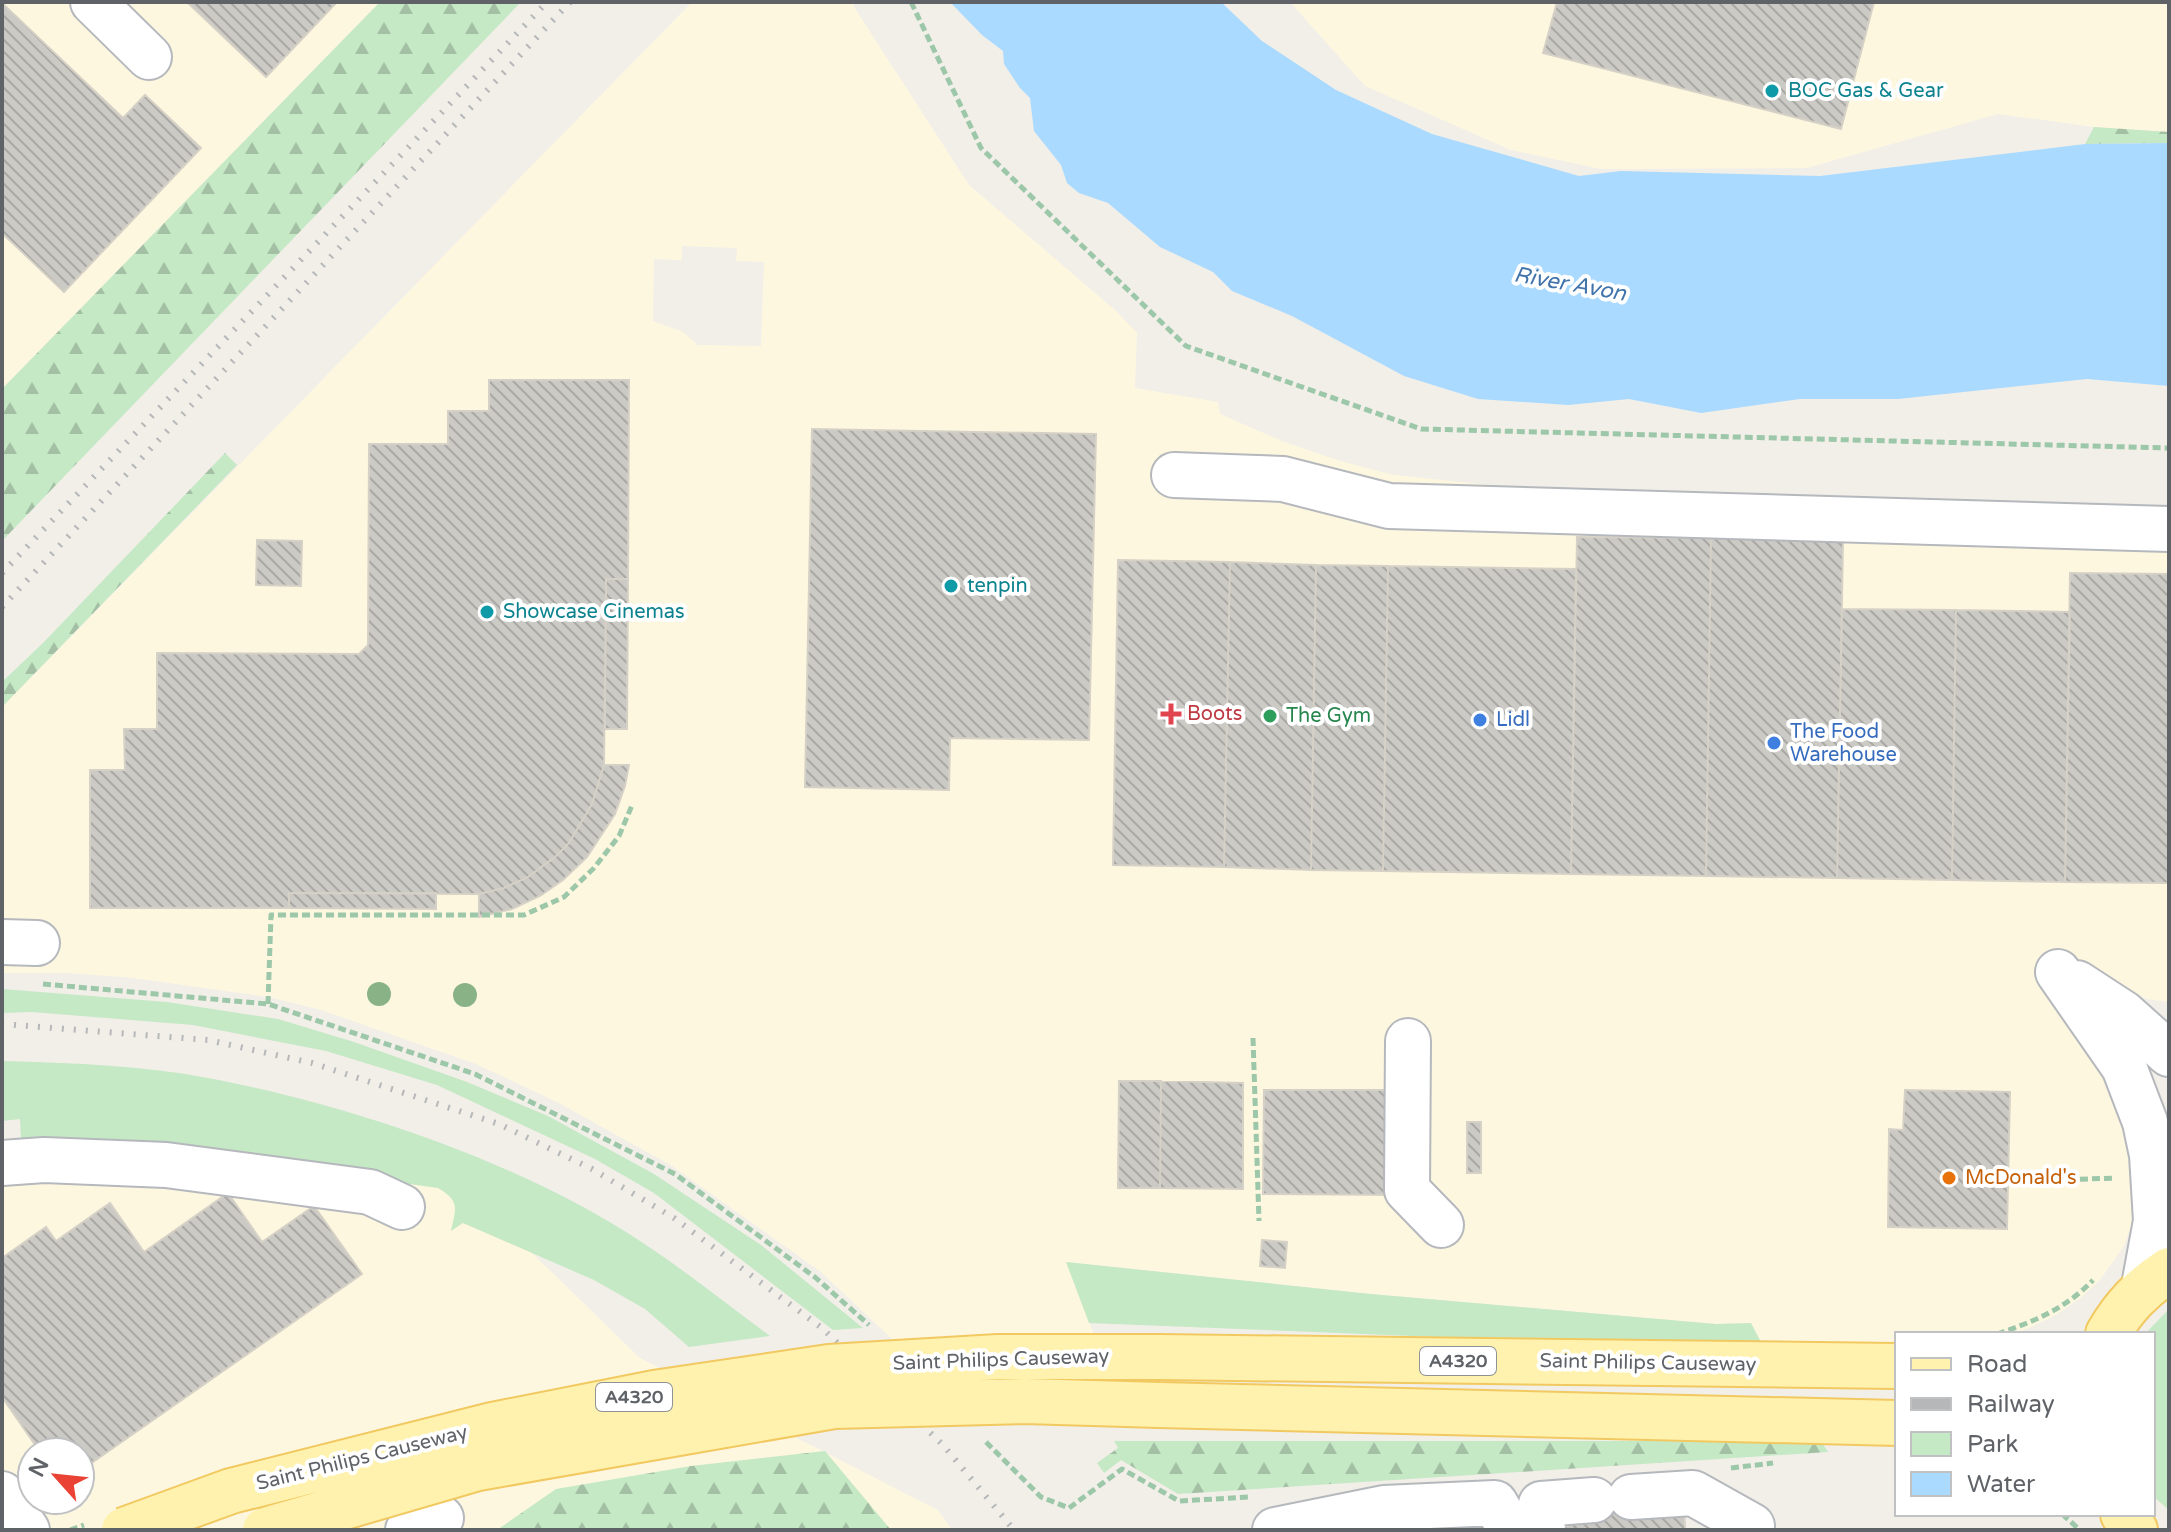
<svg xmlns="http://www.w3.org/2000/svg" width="2171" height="1532" viewBox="0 0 2171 1532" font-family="'Varela Round',sans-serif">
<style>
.commercial{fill:#fef7e0;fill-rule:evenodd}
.green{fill:#c5e8c5}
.forest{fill:url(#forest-firs)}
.water{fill:#aadaff}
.building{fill:url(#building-back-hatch);stroke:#d6d1c6;stroke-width:2}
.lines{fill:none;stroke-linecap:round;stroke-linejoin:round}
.minor-casing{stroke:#b5b8bc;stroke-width:48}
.major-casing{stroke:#f2c960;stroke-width:48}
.path{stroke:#9cc7a9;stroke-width:5;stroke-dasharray:8 4;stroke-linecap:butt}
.minor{stroke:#fff;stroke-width:44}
.major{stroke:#fff2af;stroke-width:44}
.rail{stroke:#b6b7b8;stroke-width:6;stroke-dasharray:2 10;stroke-linecap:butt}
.major-bridge-casing{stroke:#f2c960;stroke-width:48;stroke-linecap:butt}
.path-bridge{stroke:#9cc7a9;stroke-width:5;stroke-dasharray:8 4;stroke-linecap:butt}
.major-bridge{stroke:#fff2af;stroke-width:44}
.tree{fill:#89b387}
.culture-dot{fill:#0f9aa8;stroke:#fff;stroke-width:3}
.health-dot{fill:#e0444e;stroke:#fff;stroke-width:3}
.leisure-dot{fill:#2e9e5b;stroke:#fff;stroke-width:3}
.shop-dot{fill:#3f7fe0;stroke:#fff;stroke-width:3}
.food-dot{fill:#e8710a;stroke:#fff;stroke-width:3}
.labels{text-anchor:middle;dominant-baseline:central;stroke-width:8;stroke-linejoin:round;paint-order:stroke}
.shield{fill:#fff;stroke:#8f9295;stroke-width:2}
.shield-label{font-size:18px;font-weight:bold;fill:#5f6368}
.culture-label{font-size:20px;fill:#0d838f;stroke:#fff;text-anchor:start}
.health-label{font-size:20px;fill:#be3a42;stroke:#fff;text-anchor:start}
.leisure-label{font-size:20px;fill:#27864d;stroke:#fff;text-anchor:start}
.shop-label{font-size:20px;fill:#366cbe;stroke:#fff;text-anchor:start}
.food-label{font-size:20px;fill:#c56008;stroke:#fff;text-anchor:start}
.street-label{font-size:20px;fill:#5f6368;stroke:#fff}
.water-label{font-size:22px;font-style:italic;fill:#4174aa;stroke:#fff}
</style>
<defs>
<pattern id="forest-firs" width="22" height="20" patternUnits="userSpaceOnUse" patternTransform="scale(2)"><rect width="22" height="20" fill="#c5e8c5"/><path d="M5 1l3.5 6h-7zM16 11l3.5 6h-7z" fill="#a3c0a4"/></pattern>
<pattern id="building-back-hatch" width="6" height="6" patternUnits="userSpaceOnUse" patternTransform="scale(2)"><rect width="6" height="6" fill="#cccac5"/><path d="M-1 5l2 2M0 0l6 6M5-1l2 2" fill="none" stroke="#a9a8a4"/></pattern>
</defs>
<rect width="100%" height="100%" fill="#f1efe8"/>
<path class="commercial" d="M2,2H380L2,389Z
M692,2H854V7L969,185L1116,311L1137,333L1135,388L1218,402L1220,414L1282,441L1340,461L1394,475L1500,486L1596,492L2169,511V1002L2146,999L2128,988L2082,1031L2093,1044L2128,1134L2136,1200L2131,1226L2124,1246L2100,1280L2083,1296L2056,1315L2016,1334H1897V1352L1765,1350L1751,1323L1716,1324L1371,1294L1067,1262L1096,1340L892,1339L821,1272L672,1166L557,1102L476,1064L321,1010L269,997L133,978L68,973H2V707ZM682,246L737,248L736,261L764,262L761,346L698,345L683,332L653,321L654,259L682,260Z
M1290,2H2169V132L2094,127L1998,114L1807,168L1601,169L1511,150L1365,86Z
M2,1138L188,1140L460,1183L640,1358L938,1510L952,1530H2ZM32,1452H80V1500H32Z"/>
<path class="green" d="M2,989L167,1002L278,1019L354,1042L467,1082L548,1116L654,1174L761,1245L863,1328L833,1330L654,1193L595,1159L437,1085L326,1051L193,1025L32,1012L2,1013Z
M2,1061C71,1063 140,1065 208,1078C348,1104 524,1163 643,1243C687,1272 728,1305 770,1336L689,1347L645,1309L594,1280L463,1223L451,1231C456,1208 460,1201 438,1188L151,1148L21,1138L20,1119L2,1121Z
M1066,1262L1371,1294L1716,1324L1751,1323L1765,1350L1089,1323Z
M2169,1309V1510L2153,1496V1334H2145Z"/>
<path class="forest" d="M380,2H521L2,541V389Z
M2094,127L2169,132V143L2085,144Z
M225,453L237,465L2,707V682L44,642Z
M1114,1441H1821L1828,1452L1178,1494L1121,1460L1104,1473L1097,1463L1118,1448Z
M825,1451L891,1530H497L556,1489L691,1466Z"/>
<path class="water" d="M950,2H1221L1262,41L1336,90L1432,134L1579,176L1621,171L1820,176L2085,144L2169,143V386L2087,379L1898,399H1800L1701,413L1629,399L1568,405L1478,399L1404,376L1292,316L1232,291L1213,272L1160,247L1108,203L1079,193L1067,183L1061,165L1034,131L1030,98L1020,88L1004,64L1003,51L982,35Z"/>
<path class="building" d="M187,2H337L266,77Z
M1557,2H1874L1841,129L1543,53Z
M2,3L123,118L145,95L201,148L64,292L2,233Z
M489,380H629L628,579H606L604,765L592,804L569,843L555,857L528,877L504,888L479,894L289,893V908H90V770H125L124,729H157V653L359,654L368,645L369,444H448V411H489Z
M812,429L1096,434L1089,740L950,738L949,790L805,787Z
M1577,537L1711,538L1706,876L1571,874Z
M1711,538L1843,541L1837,878L1706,876Z
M257,540L302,541L301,586L256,585Z
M1118,560L1230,562L1224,867L1113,865Z
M1230,562L1316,565L1311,870L1224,867Z
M1316,565L1388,566L1383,871L1311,870Z
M1388,566L1576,569L1571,874L1383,871Z
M2070,573L2169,574V883L2065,882Z
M606,579H628L627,729H605Z
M1842,609L1956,610L1952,880L1837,878Z
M1956,610L2070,612L2065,882L1952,880Z
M604,765H629L625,786L615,814L587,857L563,880L540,896L512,909L479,917V894L504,888L528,877L555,857L569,843L592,804Z
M289,893H436V909L289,908Z
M1119,1081H1161L1160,1188H1118Z
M1161,1081L1243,1083V1189L1160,1188Z
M1264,1090H1398L1396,1195L1263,1194Z
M1905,1090L2010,1092L2007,1229L1888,1227L1889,1129L1903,1130Z
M1467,1122H1481V1173H1467Z
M228,1193L262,1242L314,1206L362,1274L80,1471V1452H40L2,1397V1258L46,1227L56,1241L110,1203L144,1252Z
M1262,1240L1287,1242L1285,1268L1260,1266Z
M1593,1488L1684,1506L1685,1529L1567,1530L1566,1517Z"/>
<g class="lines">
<defs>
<path id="minor" d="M93,2L149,57
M1174,475L1283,479L1389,506L2169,529
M2,942L37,943
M2058,972L2124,1067L2145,1122L2152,1155L2156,1221L2144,1286
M2077,983L2123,1013L2169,1054
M1408,1041L1407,1190L1441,1225
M2,1163L44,1160L166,1165L370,1192L402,1207
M2,1494L27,1530
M1631,1497L1693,1493L1752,1526L1749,1530
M408,1530L441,1518
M1275,1530L1384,1508L1495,1503L1506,1522V1530
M1543,1530L1541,1504L1594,1500"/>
<path id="major" d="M2108,1334C2124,1306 2142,1288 2169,1270
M1159,1357L1897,1366
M1159,1405L1897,1423
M2123,1514L2135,1530"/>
</defs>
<use href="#minor" class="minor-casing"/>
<use href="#major" class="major-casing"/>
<path class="path" d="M911,2L981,148L1186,346L1421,429L2169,448
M43,984L268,1004L475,1074L675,1174L816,1278L869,1325
M268,1004L271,915H524L564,897L594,868L619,836L633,803
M1253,1038L1259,1221
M2032,1181L2116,1178
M1997,1334C2033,1322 2067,1308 2093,1280
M986,1442L1041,1497L1069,1508L1122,1469L1179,1501L1250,1497
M1731,1468L1773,1463
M2062,1514L2080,1530"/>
<use href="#minor" class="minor"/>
<use href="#major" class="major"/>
<path class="rail" d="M2,573L547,2
M2,607L570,2
M2,1024L208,1040L312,1063L499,1124L592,1169L674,1218L822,1328L943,1445L1014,1530"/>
<defs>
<path id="major-bridge" d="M124,1530L231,1491L492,1425L654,1393L829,1367L998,1357H1159
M265,1530L478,1468L834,1406L1025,1401L1159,1405"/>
</defs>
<use href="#major-bridge" class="major-bridge-casing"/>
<path class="path-bridge" d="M70,1530L84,1525"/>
<use href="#major-bridge" class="major-bridge"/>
</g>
<g class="tree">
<circle cx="379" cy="994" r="12"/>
<circle cx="465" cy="995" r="12"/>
</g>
<g class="culture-dot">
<circle cx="1772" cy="91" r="8"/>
<circle cx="951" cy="586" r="8"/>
<circle cx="487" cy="612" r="8"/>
</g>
<path class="health-dot" d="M1167 702h8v8h8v8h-8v8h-8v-8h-8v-8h8z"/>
<circle class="leisure-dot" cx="1270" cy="716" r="8"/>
<g class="shop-dot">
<circle cx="1480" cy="720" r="8"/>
<circle cx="1774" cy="743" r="8"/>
</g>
<circle class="food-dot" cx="1949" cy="1178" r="8"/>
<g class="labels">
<g class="shield">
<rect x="1420" y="1347" width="76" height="28" rx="6"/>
<rect x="596" y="1383" width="76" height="28" rx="6"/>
</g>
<g class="shield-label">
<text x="1458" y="1361">A4320</text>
<text x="634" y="1397">A4320</text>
</g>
<g class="culture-label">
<text x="1788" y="91">BOC Gas &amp; Gear</text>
<text x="967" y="586">tenpin</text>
<text x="503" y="612">Showcase Cinemas</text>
</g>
<g class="health-label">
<text x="1187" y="714">Boots</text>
</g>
<g class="leisure-label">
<text x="1286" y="716">The Gym</text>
</g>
<g class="shop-label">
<text x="1496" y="720">Lidl</text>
<text x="1790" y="732">The Food<tspan x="1790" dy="23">Warehouse</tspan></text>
</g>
<g class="food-label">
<text x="1965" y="1178">McDonald's</text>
</g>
<g class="street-label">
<text transform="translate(1001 1360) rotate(-2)">Saint Philips Causeway</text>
<text transform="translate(1648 1363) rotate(1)">Saint Philips Causeway</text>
<text transform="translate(362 1458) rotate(-14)">Saint Philips Causeway</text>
</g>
<g class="water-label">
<text transform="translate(1570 284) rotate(10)">River Avon</text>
</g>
</g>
<rect width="2171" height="1532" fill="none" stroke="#5f6368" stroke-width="8"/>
<rect x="1895" y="1332" width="260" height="184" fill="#ffffff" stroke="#bfc1c3" stroke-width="2"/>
<rect x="1911" y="1358" width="40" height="12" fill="#fff2af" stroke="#bfc1c3" stroke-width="2"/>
<text x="1967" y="1372" font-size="24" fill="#5f6368">Road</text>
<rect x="1911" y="1398" width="40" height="12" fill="#b6b7b8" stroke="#bfc1c3" stroke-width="2"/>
<text x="1967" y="1412" font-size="24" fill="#5f6368">Railway</text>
<rect x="1911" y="1432" width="40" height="24" fill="#c5e8c5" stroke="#bfc1c3" stroke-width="2"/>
<text x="1967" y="1452" font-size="24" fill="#5f6368">Park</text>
<rect x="1911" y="1472" width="40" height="24" fill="#aadaff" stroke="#bfc1c3" stroke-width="2"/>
<text x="1967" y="1492" font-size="24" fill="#5f6368">Water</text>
<g transform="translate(56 1476) rotate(297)"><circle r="38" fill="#ffffff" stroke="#bfc1c3" stroke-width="2"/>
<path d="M0-6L14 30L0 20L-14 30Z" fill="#ea4335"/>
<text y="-12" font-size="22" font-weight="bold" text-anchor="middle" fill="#5f6368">N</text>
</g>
</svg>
